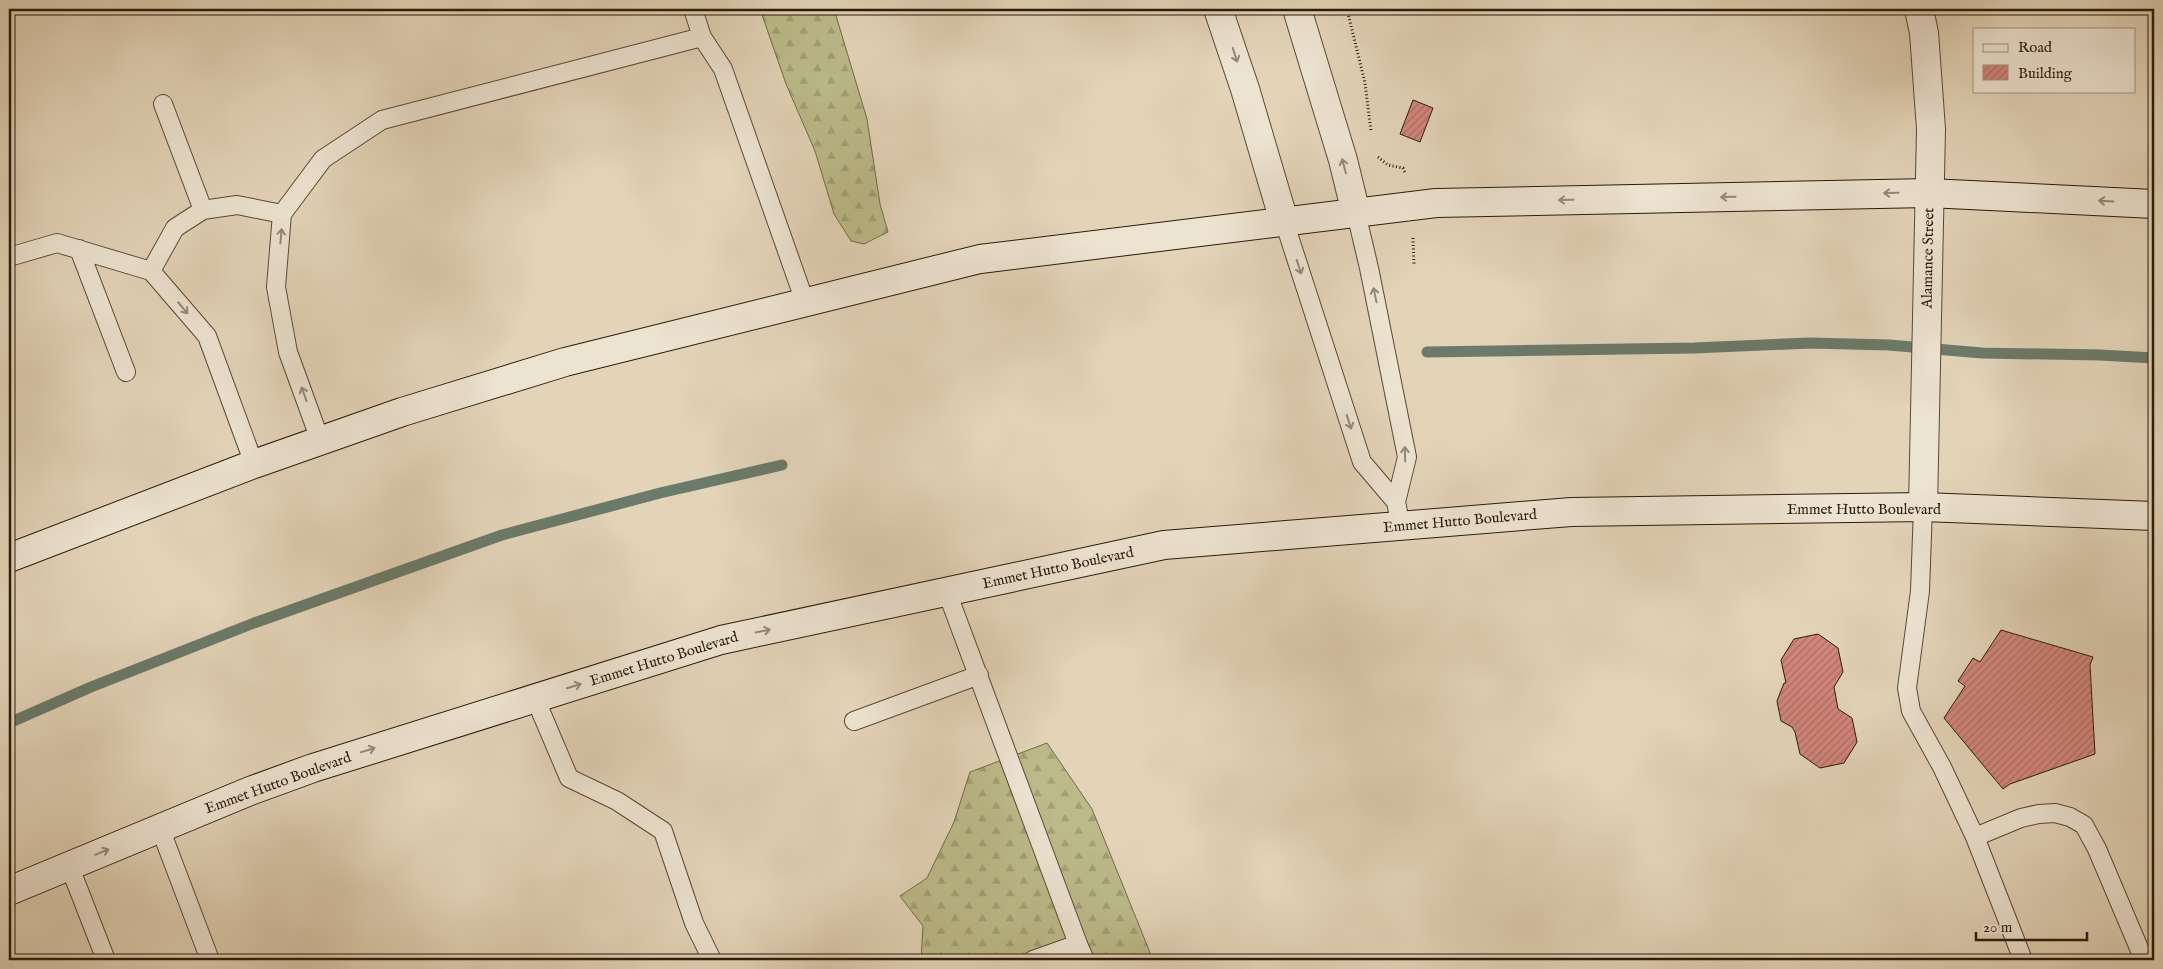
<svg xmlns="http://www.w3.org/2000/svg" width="2163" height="969" viewBox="0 0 2163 969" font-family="'IM FELL English',serif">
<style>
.forest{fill:url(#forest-firs);stroke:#736a4a}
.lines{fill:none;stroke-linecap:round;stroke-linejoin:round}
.stream{stroke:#6b7a6a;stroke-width:11}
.building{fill:url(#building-hatch);stroke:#2a1b0b}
.lane-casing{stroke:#584936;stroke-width:20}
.street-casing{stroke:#584936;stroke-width:30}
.secondary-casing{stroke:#2a1b0b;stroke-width:30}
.path{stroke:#2a1b0b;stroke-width:3;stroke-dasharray:1 2.5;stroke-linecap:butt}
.lane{stroke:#ede3d1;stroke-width:18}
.street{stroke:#ede3d1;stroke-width:28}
.secondary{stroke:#ede3d1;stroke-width:28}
.oneway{stroke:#958978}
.labels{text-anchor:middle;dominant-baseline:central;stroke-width:4;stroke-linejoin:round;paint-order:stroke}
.street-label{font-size:15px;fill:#2a1b0b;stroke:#ede3d1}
</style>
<defs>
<pattern id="forest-firs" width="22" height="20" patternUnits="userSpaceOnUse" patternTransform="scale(1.25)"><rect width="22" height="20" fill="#bcba89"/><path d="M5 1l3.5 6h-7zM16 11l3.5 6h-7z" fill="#a29f75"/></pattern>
<pattern id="building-hatch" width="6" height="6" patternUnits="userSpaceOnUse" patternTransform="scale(1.25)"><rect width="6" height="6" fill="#d3867c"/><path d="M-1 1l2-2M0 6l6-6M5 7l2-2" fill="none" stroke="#ab6d64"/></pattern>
</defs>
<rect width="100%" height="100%" fill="#e3d4b8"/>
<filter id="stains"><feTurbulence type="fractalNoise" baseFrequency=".004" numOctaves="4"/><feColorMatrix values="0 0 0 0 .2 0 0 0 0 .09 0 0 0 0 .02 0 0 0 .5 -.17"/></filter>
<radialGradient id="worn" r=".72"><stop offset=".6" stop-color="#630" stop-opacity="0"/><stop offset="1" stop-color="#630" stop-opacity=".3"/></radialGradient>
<path class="forest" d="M760,9H834L867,119L880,204L888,232L864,244L851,241L834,214L815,151L786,84Z
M1047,743L1092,809L1153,960H921L923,926L900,896L927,878L954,822L970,772Z"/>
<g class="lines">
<path class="stream" d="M1427,352L1694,348L1810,343L1889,345L1982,353L2100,355L2154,358
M9,723L91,687L254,623L502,535L660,493L782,465"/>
</g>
<path class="building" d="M1413,100L1433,108L1420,142L1400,134Z
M2001,630L2093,657L2090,665L2095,754L2010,784L2003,789L1944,718L1965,686L1958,681L1973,658L1980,662Z
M1818,634L1838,648L1843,672L1834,687L1838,709L1852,718L1857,742L1844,763L1820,768L1800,754L1795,732L1792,727L1781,721L1777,701L1784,683H1786L1781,660L1794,639Z"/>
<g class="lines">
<defs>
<path id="lane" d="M693,9L702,37L723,69L805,302
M163,104L203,210
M1356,213L1369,268L1407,457L1396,502L1401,526
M1284,221L1362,462L1396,502
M79,249L126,372
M9,257L57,243L151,271L207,336L254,464
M151,271L175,228L203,210L237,205L282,214
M320,440L288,352L276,287L282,214L323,159L382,120L702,37
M1923,507L1920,591L1907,688L1911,711L1942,767L1975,837L2023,960
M947,592L1078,944L1033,960
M535,698L569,778L617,801L663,831L694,923L712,960
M854,721L979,675
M160,828L210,960
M1975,837L2021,818L2039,814L2055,813L2070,817L2084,825L2097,849L2144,960
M69,865L106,960
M1078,944L1085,960"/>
<path id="street" d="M1218,9L1245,89L1284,221
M1297,9L1343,160L1356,213
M1919,9L1924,33L1931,129L1923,507"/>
<path id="secondary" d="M9,558L254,464L402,412L565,362L980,259L1436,203L1929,193L2154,204
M9,891L250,791L313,768L721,640L1164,545L1571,512L1923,507L2154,516"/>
</defs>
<use href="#lane" class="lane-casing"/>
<use href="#street" class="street-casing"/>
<use href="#secondary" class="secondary-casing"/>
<path class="path" d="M1347,9L1365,83L1371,131
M1378,157L1388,165L1403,168L1405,173
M1413,238L1414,265"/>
<use href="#lane" class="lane"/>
<use href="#street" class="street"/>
<use href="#secondary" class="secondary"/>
</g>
<defs><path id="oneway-shaft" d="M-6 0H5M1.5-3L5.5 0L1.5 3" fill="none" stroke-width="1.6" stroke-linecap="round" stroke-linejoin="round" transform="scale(1.25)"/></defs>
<g class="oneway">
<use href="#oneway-shaft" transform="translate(1235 55) rotate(72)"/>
<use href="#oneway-shaft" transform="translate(1344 166) rotate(-105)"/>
<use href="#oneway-shaft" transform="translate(1891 193) rotate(179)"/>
<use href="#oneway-shaft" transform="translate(1728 197) rotate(179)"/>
<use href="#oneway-shaft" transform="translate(1566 200) rotate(179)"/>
<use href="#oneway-shaft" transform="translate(2106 201) rotate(-177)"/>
<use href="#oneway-shaft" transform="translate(281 236) rotate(-85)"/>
<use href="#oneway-shaft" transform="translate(1299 267) rotate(72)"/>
<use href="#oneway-shaft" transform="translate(1375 295) rotate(-102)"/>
<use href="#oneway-shaft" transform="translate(183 308) rotate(50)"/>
<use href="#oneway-shaft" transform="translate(304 394) rotate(-110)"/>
<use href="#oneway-shaft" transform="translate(1349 422) rotate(72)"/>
<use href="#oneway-shaft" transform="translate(1405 454) rotate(-91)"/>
<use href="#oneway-shaft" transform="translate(763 631) rotate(-12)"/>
<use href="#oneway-shaft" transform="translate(574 686) rotate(-17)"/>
<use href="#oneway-shaft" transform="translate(368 750) rotate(-17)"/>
<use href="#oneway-shaft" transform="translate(102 852) rotate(-22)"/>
</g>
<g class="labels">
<g class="street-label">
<text transform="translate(1928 258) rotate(-89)">Alamance Street</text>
<text x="1864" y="509">Emmet Hutto Boulevard</text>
<text transform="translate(1460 521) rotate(-5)">Emmet Hutto Boulevard</text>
<text transform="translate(1058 568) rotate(-12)">Emmet Hutto Boulevard</text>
<text transform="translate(664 659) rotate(-17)">Emmet Hutto Boulevard</text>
<text transform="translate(278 783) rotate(-20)">Emmet Hutto Boulevard</text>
</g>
</g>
<rect width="2163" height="969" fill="none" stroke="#e3d4b8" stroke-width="30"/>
<rect x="10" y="10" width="2143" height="949" fill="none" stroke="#2a1b0b" stroke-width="2.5"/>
<rect x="15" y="15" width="2133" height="939" fill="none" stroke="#2a1b0b"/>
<rect x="1973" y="28" width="162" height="65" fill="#ede3d1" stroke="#9f9382"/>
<rect x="1983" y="44" width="25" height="8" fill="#ede3d1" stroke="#9f9382"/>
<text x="2018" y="52" font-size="15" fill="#2a1b0b">Road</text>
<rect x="1983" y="65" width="25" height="15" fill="url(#building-hatch)" stroke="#9f9382"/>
<text x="2018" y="78" font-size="15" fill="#2a1b0b">Building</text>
<path d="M1976 932v8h111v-8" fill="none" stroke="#2a1b0b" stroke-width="2.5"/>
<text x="1983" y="932" font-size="15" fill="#2a1b0b" stroke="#ede3d1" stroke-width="4" paint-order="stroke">20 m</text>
<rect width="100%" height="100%" filter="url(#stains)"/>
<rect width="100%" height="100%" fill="url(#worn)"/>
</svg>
